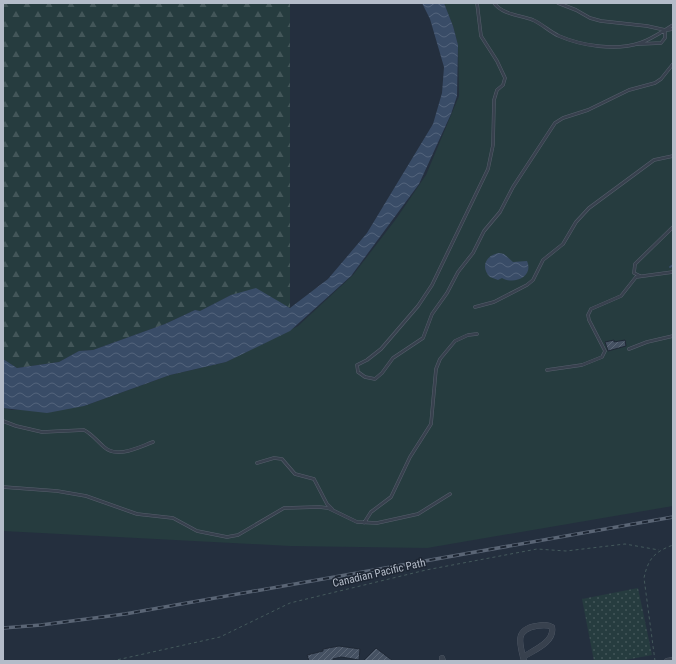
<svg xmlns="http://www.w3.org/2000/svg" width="676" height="664" viewBox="0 0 676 664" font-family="'Roboto Condensed',sans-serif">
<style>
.grass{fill:#263c3f}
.forest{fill:url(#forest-firs)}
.park{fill:url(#park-dots)}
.water{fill:url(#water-waves)}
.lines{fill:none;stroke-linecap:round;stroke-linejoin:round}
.stream{stroke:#394c67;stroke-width:2}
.building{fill:url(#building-hatch);stroke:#1f2835}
.service-casing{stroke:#565f6c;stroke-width:3.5}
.minor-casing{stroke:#565f6c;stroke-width:6}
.path{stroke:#44595c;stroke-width:1;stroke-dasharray:3 3;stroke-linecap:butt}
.service{stroke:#38414e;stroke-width:2.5}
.minor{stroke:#38414e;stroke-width:5.5}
.rail-casing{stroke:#5a6575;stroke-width:3.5}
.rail{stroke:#1d2633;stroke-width:2;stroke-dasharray:6;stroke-linecap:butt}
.labels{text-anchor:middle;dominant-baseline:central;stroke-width:3;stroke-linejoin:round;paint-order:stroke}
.street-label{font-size:11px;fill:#b4bcc9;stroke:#1d2633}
</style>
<defs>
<pattern id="forest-firs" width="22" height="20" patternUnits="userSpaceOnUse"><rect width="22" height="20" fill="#263c3f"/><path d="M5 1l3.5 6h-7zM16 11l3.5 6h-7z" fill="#435659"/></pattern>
<pattern id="park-dots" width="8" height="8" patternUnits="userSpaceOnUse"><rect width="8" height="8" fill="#263c3f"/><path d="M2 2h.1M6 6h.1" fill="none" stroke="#435659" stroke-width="1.8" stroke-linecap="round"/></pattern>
<pattern id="water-waves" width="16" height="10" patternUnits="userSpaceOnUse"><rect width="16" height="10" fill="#394c67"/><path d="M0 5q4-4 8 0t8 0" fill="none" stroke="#53647b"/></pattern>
<pattern id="building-hatch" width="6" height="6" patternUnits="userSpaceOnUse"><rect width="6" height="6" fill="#455162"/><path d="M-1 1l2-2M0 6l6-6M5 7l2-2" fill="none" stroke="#5d6877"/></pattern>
</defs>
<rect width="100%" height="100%" fill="#242f3e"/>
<path class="grass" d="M444,3H673V506L427,548L290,546L3,531V408L12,410L84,406L170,375L226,362L298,326L353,275L396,219L426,175L459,96L458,45L453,26Z"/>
<path class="forest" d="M3,3H290V308L231,295L200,311L195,310L165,324L93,350L79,351L59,362L17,368L3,359Z"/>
<path class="park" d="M638,588L652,655L620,661H594L582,599Z"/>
<path class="water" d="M422,3H444L453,26L458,45L457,96L451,114L419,184L351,276L290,331L226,362L170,375L84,406L47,413L3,408V359L17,368L59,362L79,351L93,350L165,324L195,310L200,311L231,295L256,288L290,308L328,279L367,233L433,124L442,93L444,67L430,19Z
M499,253L504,254L513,262L527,261C534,277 514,285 502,278L498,280L490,277C480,267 486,255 499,253Z"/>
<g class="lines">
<path class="stream" d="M670,267L673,265"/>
</g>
<path class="building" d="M614,340V342L625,340L626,346L608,351L605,342Z
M339,646L360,649L359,660L341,657L333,659V661H309L307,655L323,651V649Z
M376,648L393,661H363Z"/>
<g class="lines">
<defs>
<path id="service" d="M477,3L481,36L497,61L505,78L503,85L497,90L494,100L493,145L488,169L432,285L418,306L381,349L367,360L357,365L358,372L365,377L375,379L382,373L393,358L423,338L432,314L447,293L458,272L473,253L484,231L500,212L513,187L555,123L563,118L588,110L629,90L655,83L661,79L673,64
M494,3C503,15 520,15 533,20C542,24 550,32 559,36C582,46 616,51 640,43C649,40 657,35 665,30L647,26L601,21L590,18L576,10L558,3
M665,30L673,25
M667,30L673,29
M639,44L661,43L665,38V30
M640,276L634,273L635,264L673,227
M475,307L494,302L527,285L533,280L543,260L563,244L576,222L589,208L654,160L673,156
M629,349L647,342L673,336
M547,370L582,365L602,357L605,351L589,320L588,315L591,309L621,296L636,277L673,272
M3,421L16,426L42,432L84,430C92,434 97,441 104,447C117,459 139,447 153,442
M257,463L274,458L282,459L295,474L314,479L327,504L332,509
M3,487L57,491L86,496L137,514L173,518L197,531L227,537L238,535L284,508L319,507L328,508L357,522L377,523L418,514L450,494
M364,523L371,512L391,497L410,457L431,424L436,369L440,359L455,341L468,335L477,334"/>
<path id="minor" d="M523,657C534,650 555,642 552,627C547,624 542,625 536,626C514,630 520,644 524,661
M442,658L443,661
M667,661L673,660"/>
</defs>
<use href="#service" class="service-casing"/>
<use href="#minor" class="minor-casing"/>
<path class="path" d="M112,661L220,637L290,603L426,570L537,549L566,551L625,544L659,550
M655,661L644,578C648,559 654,552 673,545"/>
<use href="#service" class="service"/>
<use href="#minor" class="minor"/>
<defs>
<path id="rail" d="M3,628L41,625L125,614L673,517"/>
</defs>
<use href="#rail" class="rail-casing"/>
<use href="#rail" class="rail"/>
</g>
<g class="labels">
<g class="street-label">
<text transform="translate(379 573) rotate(-13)">Canadian Pacific Path</text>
</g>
</g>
<rect width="676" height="664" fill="none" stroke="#b4bcc9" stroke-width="8"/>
</svg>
